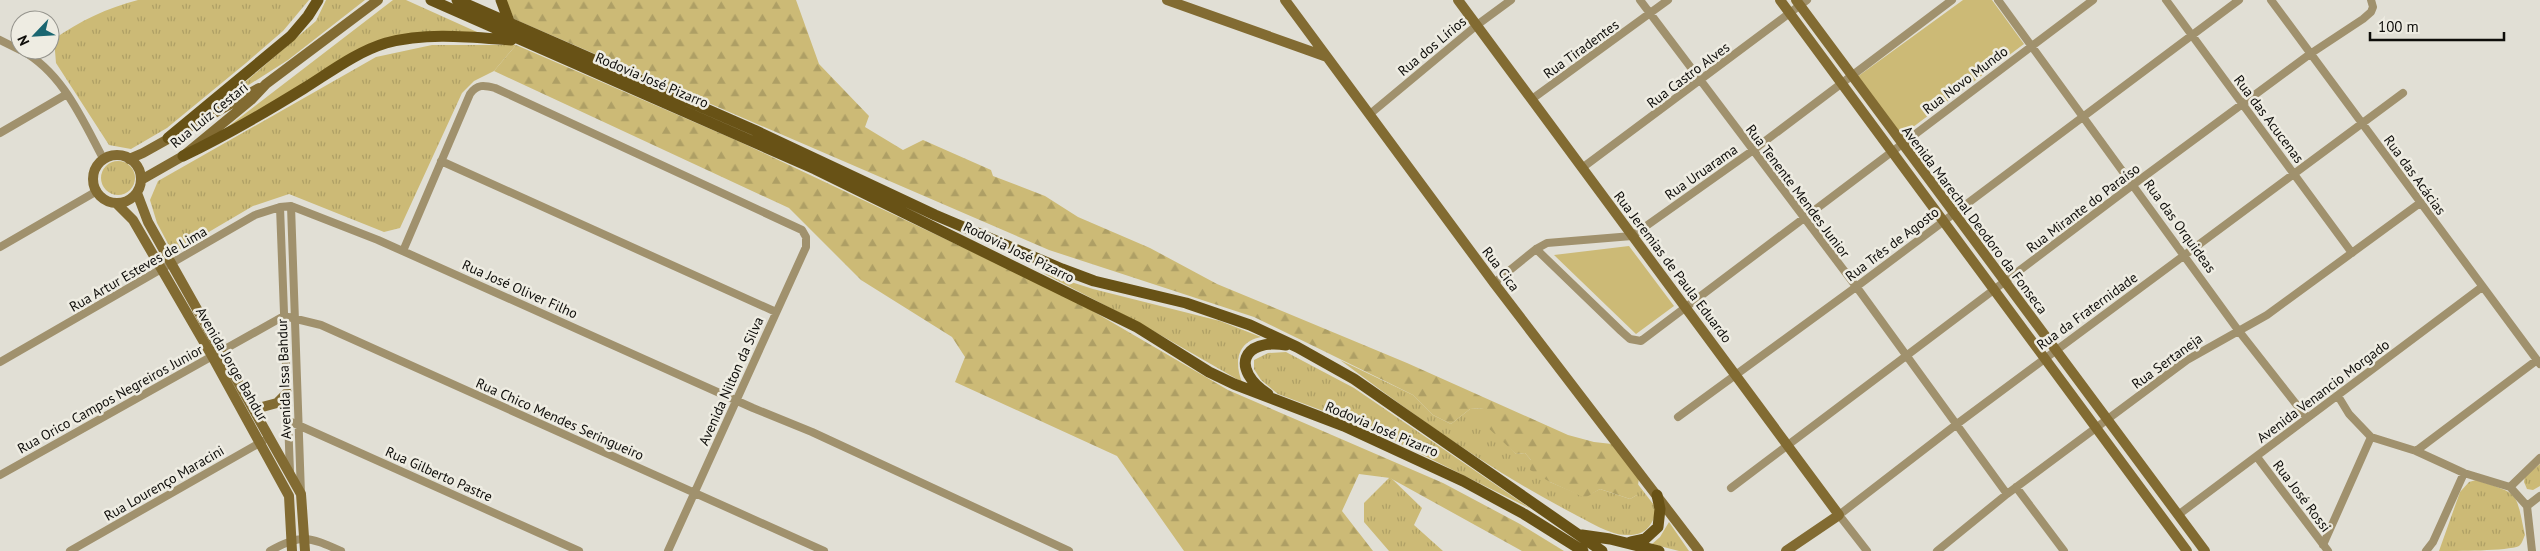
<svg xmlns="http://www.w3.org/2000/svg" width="2540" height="551" viewBox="0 0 2540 551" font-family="'PT Sans',sans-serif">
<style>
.grass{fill:url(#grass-tufts)}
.forest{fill:url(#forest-firs)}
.park{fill:#ccba76}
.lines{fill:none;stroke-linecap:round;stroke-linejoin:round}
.street{stroke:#a0916d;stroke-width:8}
.secondary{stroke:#826b32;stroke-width:10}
.primary{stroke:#685216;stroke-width:11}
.labels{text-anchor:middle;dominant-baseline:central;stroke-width:5;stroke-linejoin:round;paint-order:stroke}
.street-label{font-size:14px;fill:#0e0d0a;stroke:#eeece2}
</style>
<defs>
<pattern id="grass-tufts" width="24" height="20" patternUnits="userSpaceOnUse" patternTransform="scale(1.25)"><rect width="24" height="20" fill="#ccba76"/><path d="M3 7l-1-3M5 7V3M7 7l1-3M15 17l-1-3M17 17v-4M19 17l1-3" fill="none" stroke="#ae9f65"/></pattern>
<pattern id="forest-firs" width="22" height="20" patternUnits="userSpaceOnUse" patternTransform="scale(1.25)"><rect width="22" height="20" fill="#ccba76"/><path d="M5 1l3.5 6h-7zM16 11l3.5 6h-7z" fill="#ae9f65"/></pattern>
</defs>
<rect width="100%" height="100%" fill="#e1dfd5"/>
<path class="grass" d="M138,0H309L283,31L246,63L167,128L131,149L109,145L56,63L54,39C80,21 107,8 138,0Z
M326,0H365L288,60L222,102L316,21Z
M393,0H406L477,32L427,33L386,38L220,133Z
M432,45H516L494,71L474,81L462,93L400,228L384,232L289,194L253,206L173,253L157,223L150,200L158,181L376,57Z
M101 178a17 17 0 1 1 34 0a17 17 0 1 1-34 0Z
M1043,273L1093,289L1220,321L1261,337C1237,342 1234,362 1242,382L1143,325Z
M1286,352L1354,388L1531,509L1371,429L1278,394L1261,380L1254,369V360L1268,353Z
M1340,360L1413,395L1433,415L1451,424L1470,409L1484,408L1507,444L1516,454L1525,453L1550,482L1585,497L1600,489L1630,499L1637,495V483L1657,509C1652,526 1646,536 1626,535C1610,535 1588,521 1574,514C1491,471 1415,416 1340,360Z
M2540,464V486L2533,490L2527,489L2524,482L2525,476Z
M1390,477L1422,508L1414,525L1443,551H1389L1364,522V503Z
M2476,480C2521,495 2515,490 2525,535C2523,539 2522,544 2519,546C2508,551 2455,551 2439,551L2460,492L2469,482Z
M1669,522L1689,551H1679L1652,544L1660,537Z"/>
<path class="forest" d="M506,0H796L819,64L869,116L865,127L903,150L923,140L991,170L993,176L1045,196L1078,217L1150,248L1217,284L1407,363L1568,435L1594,442L1612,444L1639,477L1637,495L1630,499L1600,489L1585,498L1550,482L1530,470L1531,460L1525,453L1516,454L1484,424V408L1470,409L1451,424L1433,415L1413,395L1389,383L1254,317L1049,250L514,19Z
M516,45L738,141L1015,272L1084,306L1228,390L1443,483L1520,524L1564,551H1522L1390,478L1359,474L1342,511L1373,551H1184L1117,456L955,382L965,357L952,337L861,280L789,208L494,71Z"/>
<path class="park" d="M1963,0H1992L2024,44L1901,136L1857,77Z
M1629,246L1674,306L1636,334L1554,255Z"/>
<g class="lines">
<path class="street" d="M1640,0L1861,293L2007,494
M1998,0L2238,330L2307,418
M2166,0L2352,253
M2271,0L2540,364
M0,40L20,50
M21,50C63,73 82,119 104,160
M1532,99L1668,0
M1370,114L1477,25L1511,0
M0,133L67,94
M441,161L776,312
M1582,168L1807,0
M291,206L301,494
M280,207L290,472
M0,247L97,191
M1536,249L1621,331L1630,339L1641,341L2093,0
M403,251L470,94C477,84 484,85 495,88L802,230L806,237V247L668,551
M1494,283L1536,249L1547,243L1632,236L1752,151L1952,0
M0,362L255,215L280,207L291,206L378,240L753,408L812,432L1069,551
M2338,396L2349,414L2371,437L2416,451L2464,473L2510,487
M1678,417L1856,287L2239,0
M289,421L579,551
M2416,451L2537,360
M2257,457L2328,551
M0,475L284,316L321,325L824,551
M2016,487L2064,551
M2510,487L2527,506L2532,551
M2510,487L2540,458
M1731,488L2134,184L2310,54L2363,19L2371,12L2373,7L2371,0
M2527,506L2540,496
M2178,515L2482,287
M2323,545L2371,437
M70,551L263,441
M270,551C301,533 309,537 341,551
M1867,551L1839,515L1957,424L2403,93
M1937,551L2007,494L2187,360L2267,315L2420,203
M2426,551L2433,542L2464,473"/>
<path class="secondary" d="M1167,0L1327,57
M1285,0L1494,283L1699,551
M1458,0L1839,515L1786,551
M1780,0L2187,551
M1796,0L2205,551
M93 179a24 24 0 1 1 48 0a24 24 0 1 1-48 0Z
M129,159L143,153L259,88
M141,180L183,156L251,100L266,84L378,0
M137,193L148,222L301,494L305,551
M116,203L133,220L212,356L289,496L292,551
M255,409L277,403L287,393"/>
<path class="primary" d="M431,0L815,169L1137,327L1209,372L1234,384L1344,426L1463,481L1524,514L1583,551
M457,0L754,130L935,215L1062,269L1094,281L1186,303L1250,325L1297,347L1354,379L1602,551
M501,0L510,24
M168,138L291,36L308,16L318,0
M183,156C225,136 264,113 303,89C329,73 356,52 386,43C427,32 470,37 511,40
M1268,394C1230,369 1242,338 1286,345
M1582,535L1610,539L1659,551
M1631,542L1645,539L1658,527L1660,509L1657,495"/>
</g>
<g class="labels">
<g class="street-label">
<text transform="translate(1432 46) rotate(-40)">Rua dos Lírios</text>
<text transform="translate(1581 49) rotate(-36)">Rua Tiradentes</text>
<text transform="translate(1688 75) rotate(-37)">Rua Castro Alves</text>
<text transform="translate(652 80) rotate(23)">Rodovia José Pizarro</text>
<text transform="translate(1965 80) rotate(-37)">Rua Novo Mundo</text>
<text transform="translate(209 115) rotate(-39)">Rua Luiz Cestari</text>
<text transform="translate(2269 119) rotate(53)">Rua das Acucenas</text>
<text transform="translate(1701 172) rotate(-35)">Rua Uruarama</text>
<text transform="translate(2415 175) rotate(54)">Rua das Acácias</text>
<text transform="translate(1798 191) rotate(53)">Rua Tenente Mendes Junior</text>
<text transform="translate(2083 208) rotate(-37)">Rua Mirante do Paraíso</text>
<text transform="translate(1975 220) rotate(53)">Avenida Marechal Deodoro da Fonseca</text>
<text transform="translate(2180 226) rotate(54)">Rua das Orquideas</text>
<text transform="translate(1892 244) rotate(-37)">Rua Três de Agosto</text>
<text transform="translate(1019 252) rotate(26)">Rodovia José Pizarro</text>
<text transform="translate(1673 267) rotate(53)">Rua Jeremias de Paula Eduardo</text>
<text transform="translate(138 269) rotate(-30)">Rua Artur Esteves de Lima</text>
<text transform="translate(1501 269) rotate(53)">Rua Cica</text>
<text transform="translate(520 289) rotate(24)">Rua José Oliver Filho</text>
<text transform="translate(2087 311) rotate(-36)">Rua da Fraternidade</text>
<text transform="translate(2167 361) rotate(-36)">Rua Sertaneja</text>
<text transform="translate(232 364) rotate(60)">Avenida Jorge Bahdur</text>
<text transform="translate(284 379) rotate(-92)">Avenida Issa Bahdur</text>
<text transform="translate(731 381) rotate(-66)">Avenida Nilton da Silva</text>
<text transform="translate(2323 391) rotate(-37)">Avenida Venancio Morgado</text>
<text transform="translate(110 399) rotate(-29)">Rua Orico Campos Negreiros Junior</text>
<text transform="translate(560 419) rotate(24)">Rua Chico Mendes Seringueiro</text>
<text transform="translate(1382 429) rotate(23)">Rodovia José Pizarro</text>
<text transform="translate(439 474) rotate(24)">Rua Gilberto Pastre</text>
<text transform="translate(164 483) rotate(-30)">Rua Lourenço Maracini</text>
<text transform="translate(2302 496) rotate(53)">Rua José Rossi</text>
</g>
</g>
<g transform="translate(35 35) rotate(245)"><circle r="24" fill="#eeece2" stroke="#94938c"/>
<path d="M0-4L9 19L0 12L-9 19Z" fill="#1a6670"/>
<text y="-8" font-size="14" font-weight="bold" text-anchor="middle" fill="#0e0d0a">N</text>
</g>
<path d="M2370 32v8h134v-8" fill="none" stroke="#0e0d0a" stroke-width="2.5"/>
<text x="2378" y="32" font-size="15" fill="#0e0d0a" stroke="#eeece2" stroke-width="4" paint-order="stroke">100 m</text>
</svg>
